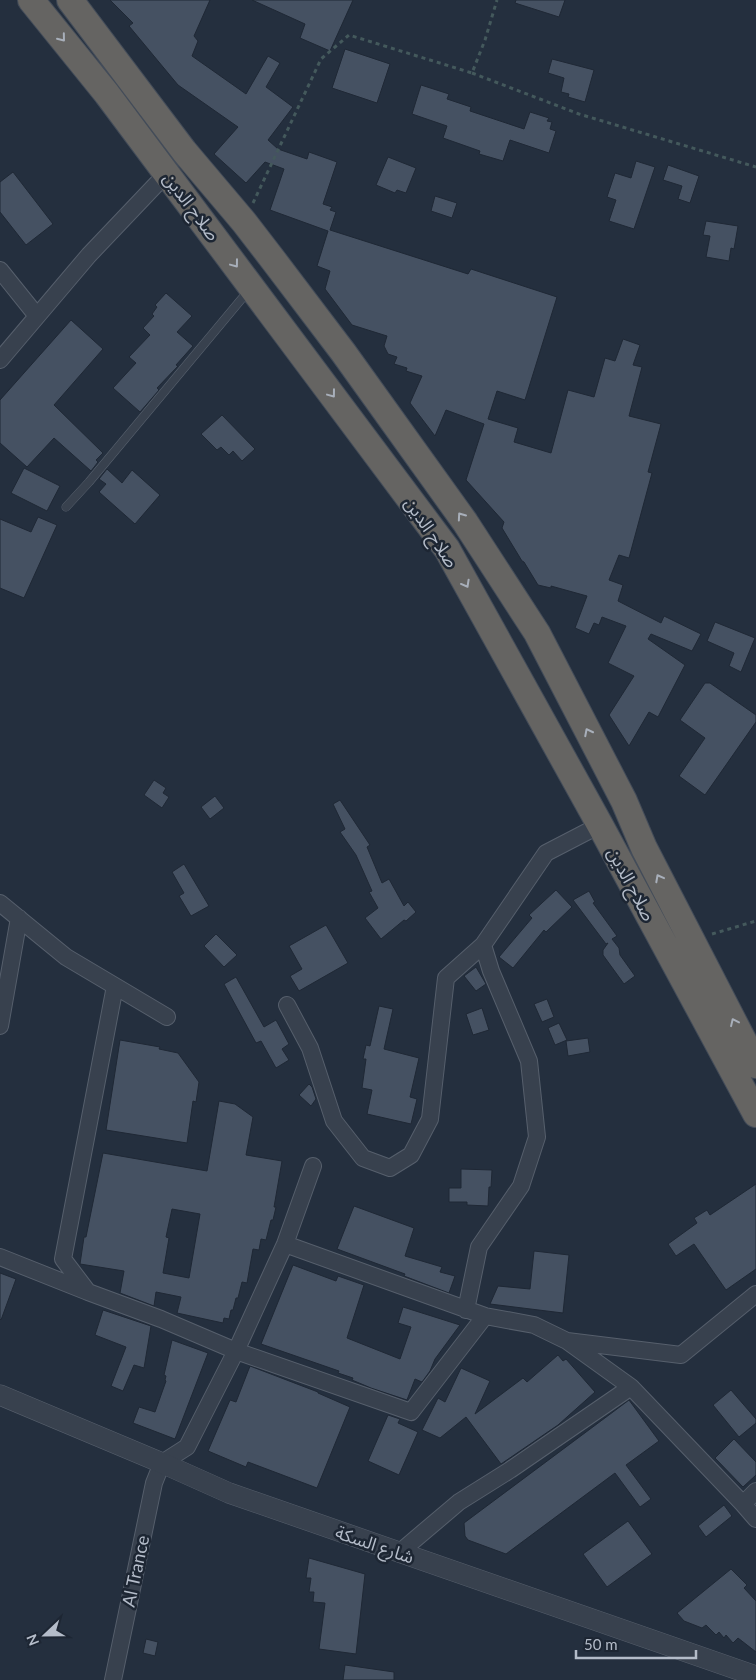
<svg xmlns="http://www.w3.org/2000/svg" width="756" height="1680" viewBox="0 0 756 1680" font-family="Lato,'Noto Sans Arabic',sans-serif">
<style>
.building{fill:#455162;stroke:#1f2835;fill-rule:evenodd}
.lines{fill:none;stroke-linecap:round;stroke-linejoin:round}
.service-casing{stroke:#565f6c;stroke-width:9}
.minor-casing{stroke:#565f6c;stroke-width:18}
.tertiary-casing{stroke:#565f6c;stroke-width:21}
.trunk-casing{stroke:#434c59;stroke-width:28}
.path{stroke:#44595c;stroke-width:3;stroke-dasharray:4 4;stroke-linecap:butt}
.service{stroke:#38414e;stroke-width:8}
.minor{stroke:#38414e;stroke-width:16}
.tertiary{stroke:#38414e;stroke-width:20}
.trunk{stroke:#656462;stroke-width:26}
.oneway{stroke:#a8afba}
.labels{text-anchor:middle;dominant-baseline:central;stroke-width:5;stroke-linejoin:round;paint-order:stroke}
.street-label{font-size:18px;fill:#b4bcc9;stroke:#1d2633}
</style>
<rect width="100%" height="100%" fill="#242f3e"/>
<path class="building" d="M110,0H210L194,36L198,41L192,56L246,94L268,56L280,63L266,87L293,107L268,140L278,149L307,159L309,152L337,162L323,204L332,207L330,210L336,212L330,230L468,274L471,269L557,297L525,400L497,391L488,419L518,428L514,442L551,453L568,390L594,397L605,358L615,361L623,339L640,345L633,365L642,367L629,416L661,424L648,472L652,473L629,558L619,555L609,580L623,585L618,601L661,623L664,616L701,634L692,651L651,634L648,639L685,665L658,717L649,712L629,746L609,715L634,676L608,663L626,626L602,617L599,625L594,623L589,634L575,628L587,596L551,586V588L538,585L524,562L522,561L502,528L504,522L466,480L484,424L446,410L435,436L410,403L422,376L406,371L407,368L394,364L397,357L388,354L384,346L387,336L352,325L325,289L330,271L317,266L328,231L270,210L284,169L265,162L246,183L214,154L238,127L178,85L129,26L133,23Z
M252,0H353L330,51L300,38L305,24Z
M516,0H565L559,17L515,3Z
M345,49L390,64L377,103L332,88Z
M552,59L594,70L585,102L568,97L569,94L561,92L564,78L548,73Z
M421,85L449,94L447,99L471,107L470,111L524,129L530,112L549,118L547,121L552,122L550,129L556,131L549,153L510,140L503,161L479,154L480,151L443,138L447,126L412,114Z
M388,157L416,168L406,193L397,190L395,193L376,185Z
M636,161L655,167L634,229L609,221L616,200L607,197L615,173L631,178Z
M668,165L699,176L690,203L678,199L682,186L663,180Z
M13,172L53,224L26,245L0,212V182Z
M435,196L457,203L452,218L431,211Z
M706,221L738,226L734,249L731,248L729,261L706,257L710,236L703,235Z
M166,293L192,316L177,332L193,346L176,365L178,366L157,388L159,390L140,412L113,388L136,363L129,357L150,335L143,328L154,316L152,314L157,307L155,305Z
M71,320L103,349L54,405L103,453L96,460L98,462L91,471L54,438L27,467L0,443V400Z
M222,415L255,449L242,461L233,451L229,455L221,447L217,450L201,434Z
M24,468L60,486L47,511L11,493Z
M107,469L122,483L132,470L160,495L135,524L99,492L106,484L99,479Z
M38,517L57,525L24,598L0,588V519L31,532Z
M715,622L755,638L741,672L729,666L734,653L707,641Z
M705,683H710L756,715V722L705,795L679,776L705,738L680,720Z
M154,780L166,788L163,793L169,797L162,808L144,795Z
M215,796L224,808L210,819L201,807Z
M340,800L370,845L367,847L382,883L389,879L404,906L408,902L416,912L406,921L404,920L381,939L365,918L378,908L369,892L372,891L356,855L340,832L345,829L333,804Z
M184,864L209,906L191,916L179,896L184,893L172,872Z
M556,890L572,907L546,932L544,930L513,968L499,957L532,918L529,915Z
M589,891L595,902L593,903L617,936L612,939L619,948L620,955L635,976L624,984L603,955V950L608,943L606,944L573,900Z
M326,925L348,963L299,991L290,976L302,969L289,946Z
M216,934L237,955L224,967L204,946Z
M476,967L486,984L476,991L464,976Z
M236,977L264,1027L276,1020L289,1044L282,1049L289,1060L276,1068L261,1041L256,1043L224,984Z
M547,999L554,1017L542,1022L534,1004Z
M379,1006L393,1009L384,1049L419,1058L410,1097L417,1099L411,1124L367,1114L372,1090L362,1088L366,1059H363L366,1045L370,1046Z
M482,1008L489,1030L473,1035L466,1014Z
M559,1023L567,1040L555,1045L548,1028Z
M588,1038L590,1052L568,1056L566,1041Z
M120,1040L160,1047L159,1049L178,1053L199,1082L196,1102L193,1101L187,1143L106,1130Z
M309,1084L312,1087L316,1099L311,1106L299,1095Z
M219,1101L235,1104L253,1117L246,1155L282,1161L274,1207H276L273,1220H271L266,1240L261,1239L259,1250L253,1249L247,1283L242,1282L238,1298H236L233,1310H231L229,1319L224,1318L223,1323L177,1313L181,1297L156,1292L154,1306L120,1293L124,1271L80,1264L84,1237H86L103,1153L207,1171ZM172,1209L200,1214L189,1278L163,1273L169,1238L166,1237Z
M461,1169L492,1170L491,1187H489L488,1206L467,1205V1202H449V1188H461Z
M756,1184V1269L726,1290L694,1244L676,1256L668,1244L697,1223L694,1218L707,1210L710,1215Z
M354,1206L414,1228L405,1256L442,1267L440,1272L455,1276L449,1293L404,1276L405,1274L337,1249Z
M534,1251L569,1255L563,1313L490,1304L498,1286L530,1289Z
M293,1265L336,1281L338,1276L364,1285L347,1338L400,1359L411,1327L398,1323L403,1307L460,1325L435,1359L430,1371L422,1382L415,1379L407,1400L371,1388L352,1380L353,1378L338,1373L339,1371L261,1344Z
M0,1273L16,1279L1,1320L0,1319Z
M103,1310L151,1326L144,1368L134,1365L123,1391L111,1386L126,1347L95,1335Z
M172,1340L208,1353L175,1439L133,1423L139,1407L155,1412L166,1381L165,1380L166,1376L164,1375Z
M558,1355L563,1361L566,1359L595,1392L558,1425L501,1464L466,1417L440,1438L422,1430L438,1398L445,1402L461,1368L490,1381L475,1414L523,1378L527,1382Z
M250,1366L318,1392V1393L350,1407L317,1488L248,1462L246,1467L208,1451L230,1400L236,1402Z
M731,1390L756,1419V1423L739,1437L713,1405Z
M629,1400L659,1441L626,1465L651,1499L640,1507L615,1473L506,1554L468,1540L465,1536L464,1523Z
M388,1415L400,1419L398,1423L418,1432L399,1475L368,1461Z
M734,1439L756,1462V1475L743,1487L715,1458Z
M724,1505L732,1516L706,1537L698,1526Z
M628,1521L652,1554L607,1587L583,1554Z
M309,1558L365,1574L356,1654L319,1649L325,1603L313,1602L314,1592H309L311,1578H306Z
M731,1569L747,1585L744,1588L756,1601V1652L738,1638L733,1643L726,1635L724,1638L719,1632L716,1635L706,1625L702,1628L684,1621L677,1613Z
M146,1639L158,1642L155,1656L143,1653Z
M345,1665L394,1672V1680H343Z"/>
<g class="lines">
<defs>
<path id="service" d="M66,507L89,482L249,290"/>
<path id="minor" d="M0,270L37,316
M0,360L89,255L167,173
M0,903L66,957L167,1017
M287,1005L310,1048L334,1121L363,1158L390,1168L411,1155L430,1119L446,978L483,945L546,853L600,825
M0,1026L19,918
M285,1244L485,1316L534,1325L567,1341
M0,1257L88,1292L161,1319L236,1351L411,1412L485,1316
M88,1292L63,1259L115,986
M466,1310L479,1247L521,1186L537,1137L529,1061L491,971L483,945
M631,1387L743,1504L756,1491
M743,1504L756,1519
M400,1552L459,1502L510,1470L631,1387L567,1341L681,1355L756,1294
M113,1680L154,1483L162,1463L187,1447L236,1351L285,1244L313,1166"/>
<path id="tertiary" d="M0,1395L162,1463L229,1493L756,1676"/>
<path id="trunk" d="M31,0L107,94L447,549L600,825L756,1114
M70,0L184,151L244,222L274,261L343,352L465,522L537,633L624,801L644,848L756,1065"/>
</defs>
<use href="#service" class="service-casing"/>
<use href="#minor" class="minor-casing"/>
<use href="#tertiary" class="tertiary-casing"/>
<use href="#trunk" class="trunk-casing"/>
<path class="path" d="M472,73L579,114L756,167
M253,203L321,59L349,35L472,73L485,40L497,0
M712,934L756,921"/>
<use href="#service" class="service"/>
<use href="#minor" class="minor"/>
<use href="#tertiary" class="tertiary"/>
<use href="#trunk" class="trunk"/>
</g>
<defs><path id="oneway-chevron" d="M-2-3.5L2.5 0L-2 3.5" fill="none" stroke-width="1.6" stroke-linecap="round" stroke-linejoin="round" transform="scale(1.25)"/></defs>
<g class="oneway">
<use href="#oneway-chevron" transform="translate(62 38) rotate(51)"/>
<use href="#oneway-chevron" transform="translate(235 264) rotate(53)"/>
<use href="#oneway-chevron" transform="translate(332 394) rotate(53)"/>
<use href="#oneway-chevron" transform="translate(461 516) rotate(-125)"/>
<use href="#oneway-chevron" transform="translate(466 584) rotate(61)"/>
<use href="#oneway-chevron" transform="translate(588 732) rotate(-117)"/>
<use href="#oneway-chevron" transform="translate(659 878) rotate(-118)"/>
<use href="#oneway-chevron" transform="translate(734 1022) rotate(-115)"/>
</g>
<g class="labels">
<g class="street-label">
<text transform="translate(192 206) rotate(53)">صلاح الدين</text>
<text transform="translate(432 532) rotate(56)">صلاح الدين</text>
<text transform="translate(632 884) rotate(62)">صلاح الدين</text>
<text transform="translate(375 1544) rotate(19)">شارع السكة</text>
<text transform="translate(135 1571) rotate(-78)">Al Trance</text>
</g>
</g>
<g transform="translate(45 1635) rotate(248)" stroke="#1d2633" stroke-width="4" paint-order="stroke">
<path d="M0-4L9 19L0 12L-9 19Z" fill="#b4bcc9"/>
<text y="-8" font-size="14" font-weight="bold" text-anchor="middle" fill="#b4bcc9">N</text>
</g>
<path d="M576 1650v8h120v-8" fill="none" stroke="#b4bcc9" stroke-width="2.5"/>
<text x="584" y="1650" font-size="15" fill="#b4bcc9" stroke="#1d2633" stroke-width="4" paint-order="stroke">50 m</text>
</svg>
